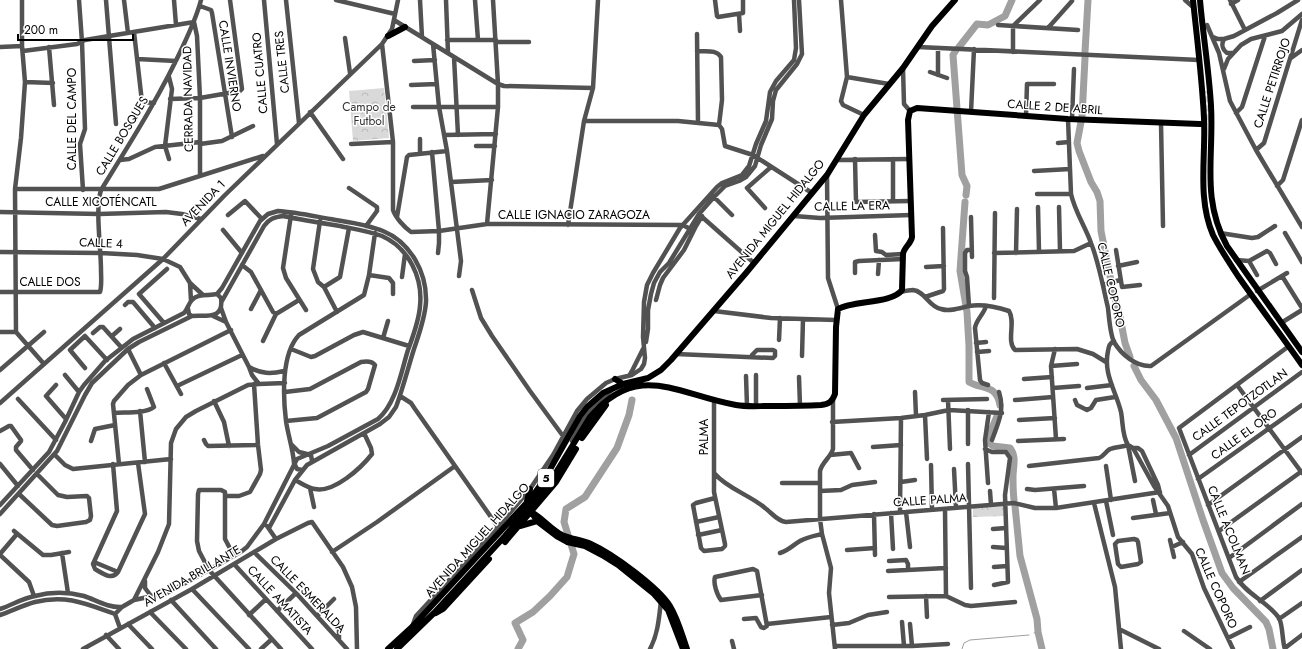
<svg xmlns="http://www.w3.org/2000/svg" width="1302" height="649" viewBox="0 0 1302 649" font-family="Jost,sans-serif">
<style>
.park{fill:url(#park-crowns)}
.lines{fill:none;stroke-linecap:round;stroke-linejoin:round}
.stream{stroke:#a0a0a0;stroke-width:1}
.river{stroke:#a0a0a0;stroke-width:7}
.major-tunnel{stroke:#d9d9d9;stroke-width:6;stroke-dasharray:6 3;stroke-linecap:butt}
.minor{stroke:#525252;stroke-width:4.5}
.major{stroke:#000;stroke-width:6}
.labels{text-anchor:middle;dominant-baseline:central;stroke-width:3;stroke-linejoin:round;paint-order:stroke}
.shield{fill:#fff;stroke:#4c4c4c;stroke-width:1}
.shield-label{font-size:11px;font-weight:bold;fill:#000}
.street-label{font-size:12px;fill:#000;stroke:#fff}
.park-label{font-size:12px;fill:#303030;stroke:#fff}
</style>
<defs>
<pattern id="park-crowns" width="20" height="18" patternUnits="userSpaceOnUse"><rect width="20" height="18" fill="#d9d9d9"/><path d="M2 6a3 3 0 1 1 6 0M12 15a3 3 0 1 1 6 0" fill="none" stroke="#b8b8b8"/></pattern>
</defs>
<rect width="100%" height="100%" fill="#fff"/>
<path class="park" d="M384,88L389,138L353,141L349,91Z
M1004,506V516L973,517V508Z"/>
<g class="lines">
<path class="stream" d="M1034,633L1038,632
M962,649L964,643L970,640L1029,635"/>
<path class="river" d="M959,47L977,24L988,25L1005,16L1012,0
M956,50L953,55L962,175L967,186L966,195
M1085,52L1088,0
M1082,117L1085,58
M1081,122L1077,143L1079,151L1091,182L1097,192L1100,201L1101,231L1111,281
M965,202L960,271L967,312L969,346V382C983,390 996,384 1000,405
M1112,287L1120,317L1125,343L1130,357
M1134,366L1141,380L1156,400L1176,438L1203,520L1222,573L1233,588L1266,622L1269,629L1273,649
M997,416L990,433L989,443L993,446L1010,448C1017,457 1013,466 1013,477C1013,484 1013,492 1014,500
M1015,506L1020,556L1037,619L1038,632L1042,649
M518,649L523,640L515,623L533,612L550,596L567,577L574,554L564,522L566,509L585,497L617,448L629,415L632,400"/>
<path class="major-tunnel" d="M1200,124L1205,123L1208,120L1206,91"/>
<path class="minor" d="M22,0V46L25,82L21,138L15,189L16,332L44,364
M79,0L82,42L85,129L80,144L83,190
M106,0L116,124
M124,0L128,33
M174,0L176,25
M264,0L277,144
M286,0L299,123
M336,0L395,14
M420,0L422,37
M446,0L448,53
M475,0L478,40
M715,0L717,16L718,17L743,13V0
M841,0L847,77L841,101L843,105L864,115
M1185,0L1193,7
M1230,0L1245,30
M1231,4L1238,0
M200,6L211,10L212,13L232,137
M739,14L740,31
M394,20L498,84L504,86L593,88
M998,25L1078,30
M1207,25L1219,53L1230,101L1256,150L1302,227
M1013,26L1040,0
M1048,28L1072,1
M134,32L142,102L154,103
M697,34L698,123
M1213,37L1218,39H1224L1234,36L1277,13L1298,0
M345,38L350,73
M1224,39C1221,45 1222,49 1227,53H1232
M447,40H496
M496,42H529
M382,44L393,142V210C395,217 404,227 411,232L439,231L487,224L683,225L690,229
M433,44L439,107L447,151L461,261L459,276
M0,47L22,46
M49,47L54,105
M918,47L1199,60
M23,51L77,44L85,40L194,22L197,36L200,98V176
M697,51C706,52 716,49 721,57L722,100L719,125
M1013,52V26
M454,57L458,135
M1291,58L1302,50
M137,59L176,61
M414,61L435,60
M903,68L904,104L910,111
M1224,69L1228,59L1241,45L1251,39L1282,31L1302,14
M930,72L947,78
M938,75V48
M169,77L172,89L165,146L169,159
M847,77L889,84
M25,82L53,83
M411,85L437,84
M170,99L200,98L240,91L242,89L230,0
M413,107H498
M310,112L343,159
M971,112L974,49
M1236,113L1242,107L1265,36
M1026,116L1027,84H1054
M1068,119L1071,194C1075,212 1085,226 1091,243C1099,263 1103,287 1108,308C1109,317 1110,334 1114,342C1121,354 1136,367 1151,366L1251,294
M1072,119L1074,69
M584,121H678L719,125
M1161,123L1163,226
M719,125L722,129L725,146L753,155L812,193
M444,135L496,134
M420,139V153
M1058,143L1069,142
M200,144L222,141L253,126
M351,144L393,142
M476,146H495
M1256,150L1264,143L1302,20
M432,152L439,231V243L438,253
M855,159L856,202L910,201
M893,159V201
M120,160L129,159L155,147L200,142
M836,160L909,159
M1034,171L1070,169
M827,175L828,278L838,309
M451,182L492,180
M1277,186L1283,180L1302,120
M349,188L377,207V211L366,226
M15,189H159L263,156
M1037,194H1071
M712,195L732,215
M1038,207L1039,252
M1059,207L1060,251
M765,208L747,188L771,167
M0,212L99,214L166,212L182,214L201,219
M228,215L245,201L262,219
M291,215L283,268L286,278L306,310
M701,216L754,263
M794,216L820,218L911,215
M397,217L407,157L409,155L447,151
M971,217L972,257
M320,221L313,269L318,282L324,287L337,312
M487,224L498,107V84L493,0
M568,225L584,121L593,88L598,0
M223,230L242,253
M1220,233L1252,238L1258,237L1275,226
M1285,233L1302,262
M875,235L876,251L882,252L886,255L903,254
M1116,250L1122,287L1140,285
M0,252L101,253L137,255L163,259L180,267L190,283L203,295
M994,253L1074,251L1091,243
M1016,253L1017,209
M1236,260L1249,261L1267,251L1270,253L1276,264
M1249,261L1257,275
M242,265L251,272L273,312L276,314
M1118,266L1137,262
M926,267L944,266
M855,273V262L859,261L903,259
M878,274L879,260
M369,275L389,278L393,283V294
M1282,276L1302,308
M402,277L405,254
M190,283L191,301
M1103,285L1120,280
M324,287L340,277L349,228
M472,290L481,318L492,336L530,391L563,436
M1257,291L1287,273
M0,292H100C102,285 101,277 101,270C101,248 95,209 101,190C130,143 160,96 183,46C190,31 197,16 201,0
M901,292C905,291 909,290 913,290C925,291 929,307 941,309C950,312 960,308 969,306C982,304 997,307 1009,311C1016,322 1006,341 1015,350L1077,349L1093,354L1106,362
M217,294L222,288L260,221L268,214L278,211C295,212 313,216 330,219C347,222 366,224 383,231C410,242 427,272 426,302C425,318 419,334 414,349C408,368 403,388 396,407L389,417L380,424L307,465L295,480L269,528
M925,297L943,291L944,289L943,228
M994,298L995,213
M656,300L660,285L663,278L684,250L696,226L702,216
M125,305L128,302H133L155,328
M969,306L967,277L965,271V253L967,250H972
M986,306C984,314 976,320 975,328L980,380L982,383L988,385
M221,308L226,322L249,367
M251,309L261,290
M714,311L771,318L836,320
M276,314L299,300
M213,316L226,322
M164,323L139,294L167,269
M1281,323L1302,310
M0,332H16
M93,333L100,327H103L121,347
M112,336L120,329
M383,338L388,321
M779,340L780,318
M263,341L276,314
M1114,341C1109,344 1109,346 1108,351C1103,374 1116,391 1121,412C1123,422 1122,436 1128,445L1133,448H1138L1142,451L1158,485L1160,493
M646,342L648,329V310L651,294L654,283L660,272L669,263L699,214L714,197L725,186L739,181L746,177L755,166L761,145L772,119L773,101L776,90L797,64L802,54L799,0
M976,343L986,342
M128,349L141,375
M291,349L311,357L315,356L354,335L363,332L409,346
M1055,349L1051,366L1056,439
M977,352L989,351
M676,354L773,358L775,356V351L773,350H757L752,355V357
M802,356L803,319
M164,363L181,394
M1051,366L1077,364
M85,368L70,350L85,336L107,360
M0,370L44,332
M284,371C271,374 261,374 249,367L252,375L259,384L285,383
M65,375L79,392
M756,375V406
M629,376L633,369L643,349
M746,376L747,406
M799,377L800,406
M1024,379L1052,377
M56,385L46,396L66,419
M1237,385L1302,473
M177,386L242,355
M1053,388L1079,386
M1087,388L1112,385
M285,392L310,389L361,362C366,361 372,361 375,365L368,389L366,392L317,418L286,421
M915,392L916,416
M400,396L411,403L415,409L498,527
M18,399L56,440
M714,400V492L725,544V546L722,549L704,551L701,548L693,505L696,503L715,498
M833,400V449C831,457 822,462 820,471V519L822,534L831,568L829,593L835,649
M943,400L987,399
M948,400L950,449
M1015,400L1053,397
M1075,400L1077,405L1087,410L1091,408L1096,400L1115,397
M214,401L224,422L229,446
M0,403L163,259L225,195L382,44L392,29L398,0
M140,411L145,462
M114,413C126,412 145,414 154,407L147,389
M925,415L927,459
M1019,420L1055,418
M832,422L901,418L925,415L949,410L1002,413
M0,431L9,426H11L21,440V441L16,447V450L33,470
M204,440L206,444L208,446L258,445
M992,440C998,423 1005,411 999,392
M91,441L95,429L115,425
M572,441L587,413L593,406L611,391
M1018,441L1064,439
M291,444L299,452L311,455L312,461
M968,444V410
M873,447L901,445
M1133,448L1154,486L1168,506L1178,537L1192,554L1204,588L1233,649
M985,449L992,452H1006L1010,458L1005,495L1008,582L994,585
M55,455L65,465L73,469L171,459
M830,455L851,453L859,468
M1189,455L1302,372
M0,464L18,486
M113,464L117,511L93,564L95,569C102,573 112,581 118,572L145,514L138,463
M119,464L113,404L114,401L128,385L141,375L231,330
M968,464L971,588
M931,465L932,510
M1029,466L1099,458C1104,456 1105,452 1110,449C1115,447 1122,447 1128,445L1135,481
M1106,466L1111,500
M954,469L956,508
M302,470L297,469L294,463C293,449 288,435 286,421C283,397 281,354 299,335L364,295L369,275L375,233
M715,474C728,489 750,495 765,508C772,513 777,521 786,522L1014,503L1035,508H1056L1160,492
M1198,479L1302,405
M295,480C301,483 308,488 315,489C334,493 361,468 372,454L371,448L364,433
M901,482L915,480
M782,483H820
M988,483L985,440L989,412
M310,488L314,507
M1027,489L1035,490L1084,486
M1054,489L1056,508
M820,491L841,490L852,485L875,482
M990,491L991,505
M19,494L52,525L57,526L86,522L90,520L91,516L89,498L87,496L67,497L58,495L37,474
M226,496H239L250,492L260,474L261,470L258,445L254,384
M1153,500L1156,514
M1106,501L1113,535
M1094,503L1115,587L1121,649
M0,505L49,452L65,422L79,392L84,385L105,361L133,339L184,313C188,309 188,304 192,300C198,293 209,296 217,294L221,298C224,320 207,315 192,316L189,314L188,309
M1208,505L1302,437
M945,509L946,596
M900,512L901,418
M906,512L910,547
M891,513L893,549
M0,514L57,451L85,395L92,383L128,349L139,342L192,316
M874,514L875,555
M1133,518L1170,513
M696,522L719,517
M267,526L276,539
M993,529L1006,528
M14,531L43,555H51L69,552
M1219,531L1302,471
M698,535L722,530
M1134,539L1137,540L1138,542L1141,562L1138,564L1121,567L1118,564L1115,544L1118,541Z
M1170,540L1174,557
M993,547L1006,548
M1172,547L1183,542
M847,550L875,548
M254,552L296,593L347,649
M332,552L377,522L455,466
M62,553L68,593
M780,553C789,550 793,545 800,541C807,537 814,536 822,534
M0,554L17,534
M0,555L29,582L34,596H36
M234,556L225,539V492L221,490H199L198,494L197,541L199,551L209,570L281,649
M1229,558L1302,504
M889,561L906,560L908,564V569
M94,562L118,572
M234,564L312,649
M994,567L1007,566
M888,571L946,568
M145,581V588L151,596
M1239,582L1302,537
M192,589L249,649
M926,596L927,617
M889,597L946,596L965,605L971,606L1015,602
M134,600L158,552L169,524L171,443L176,429L186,417L196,411L248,385L259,384
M171,600L216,649
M1260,601L1302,570
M0,609C12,605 23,598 35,596C50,592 68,592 84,596C96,600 108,608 122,607
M277,611L296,593
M150,612L186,649
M115,614L122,607L134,600L167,593L209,570L242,551L247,547L264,524L297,459L328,446L378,419C396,404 401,372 408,350C413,336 419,321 420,306C423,278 409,248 382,236C368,231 354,229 340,226C321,223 302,220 283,216C274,217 269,219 264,226L222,301
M115,614L120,628
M0,615C12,611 23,605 35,602C66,594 87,604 115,614
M249,615L266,599
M317,616L334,599
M744,619L756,618L761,627L764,628L767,626L757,571L753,569L715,577C713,583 717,595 721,600L762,595
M1279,619L1302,603
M902,622L904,646
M128,624L152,649
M767,624L831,617
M910,624L912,646
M832,625L849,623L868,615L887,612
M412,627L416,616L498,527L530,489L553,455L577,411L587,399L606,383L615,379L632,375L641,369L644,364L645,358L643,337L644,302L647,285L653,273L680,228L717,187L722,183L742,175L749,166L756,144L766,121L770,92L776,81L794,60L796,48L794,0
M1119,629L1159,649
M1184,631L1210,649
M106,635L119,649
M1228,638L1250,627
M339,640V626
M732,641L734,649
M835,646H912L948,644
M1285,648L1302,635
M83,649L192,589L276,539L308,523L312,522L343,567L352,587L356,607L357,649
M261,649L272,639
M650,649C658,634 659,618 661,601
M1285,649C1282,641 1283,625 1279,618C1268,602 1246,594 1236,577L1179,428L1289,346"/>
<path class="major" d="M1193,0C1197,39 1202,78 1204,118C1206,156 1197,198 1213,235C1220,249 1229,262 1238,276C1259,306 1281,335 1302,365
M1200,0C1203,35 1209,70 1211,106C1214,157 1201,198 1227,246L1302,352
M388,36L405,27
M615,379L623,384
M582,438L606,405
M527,501L530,489
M530,510L537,521L558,537L567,542L585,546L602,555L618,565L654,594L668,610L683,649
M533,513C543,519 551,529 562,535C571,539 582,540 591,544C613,554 658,587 670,606C678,619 682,635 687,649
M520,526L537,521
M505,542L556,482L576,449
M436,613L443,609L489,559
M388,649L412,627L532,497L544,480L580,416L587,407L603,393L623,384L648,378L661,370L671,360L746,273L827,175L864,115L903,68L932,26L955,0
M397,649L434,613L505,536L538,497L552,479L590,417C638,360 678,395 736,405C747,407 758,406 769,406C786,406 804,406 821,405C829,404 832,402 835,394L836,327L838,309C853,300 892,304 902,290L903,254C904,247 911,244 912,237L908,120L910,111L917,108L1068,119L1200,124"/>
</g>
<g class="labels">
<rect class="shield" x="538" y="469" width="16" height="18" rx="3"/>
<g class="shield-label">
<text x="546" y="478">5</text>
</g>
<g class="street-label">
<text transform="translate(282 62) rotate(-96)">CALLE TRES</text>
<text transform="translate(230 66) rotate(81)">CALLE INVIERNO</text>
<text transform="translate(260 73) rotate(-95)">CALLE CUATRO</text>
<text transform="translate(1272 83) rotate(-72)">CALLE PETIRROJO</text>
<text transform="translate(188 99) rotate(-91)">CERRADA NAVIDAD</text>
<text transform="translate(1055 107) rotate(4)">CALLE 2 DE ABRIL</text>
<text transform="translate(72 119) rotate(-90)">CALLE DEL CAMPO</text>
<text transform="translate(122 136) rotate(-59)">CALLE BOSQUES</text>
<text x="101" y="202">CALLE XICOTÉNCATL</text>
<text transform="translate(203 203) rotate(-46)">AVENIDA 1</text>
<text transform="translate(852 206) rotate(-1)">CALLE LA ERA</text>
<text x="574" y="215">CALLE IGNACIO ZARAGOZA</text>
<text transform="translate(775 219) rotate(-51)">AVENIDA MIGUEL HIDALGO</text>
<text transform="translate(101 243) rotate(2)">CALLE 4</text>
<text x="50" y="282">CALLE DOS</text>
<text transform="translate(1111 285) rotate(77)">CALLE COPORO</text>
<text transform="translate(1240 405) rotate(-36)">CALLE TEPOTZOTLAN</text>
<text transform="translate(1244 434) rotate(-36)">CALLE EL ORO</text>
<text transform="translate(704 437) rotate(-90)">PALMA</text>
<text transform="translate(930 500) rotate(-4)">CALLE PALMA</text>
<text transform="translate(1229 530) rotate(68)">CALLE ACOLMAN</text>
<text transform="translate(477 540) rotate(-48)">AVENIDA MIGUEL HIDALGO</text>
<text transform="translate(192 576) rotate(-30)">AVENIDA BRILLANTE</text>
<text transform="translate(1216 588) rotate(66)">CALLE COPORO</text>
<text transform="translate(308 594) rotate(46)">CALLE ESMERALDA</text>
<text transform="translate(280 600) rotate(47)">CALLE AMATISTA</text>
</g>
<g class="park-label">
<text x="369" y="107">Campo de<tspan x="369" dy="14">Futbol</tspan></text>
</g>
</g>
<path d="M18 34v6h115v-6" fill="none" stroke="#000000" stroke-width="2"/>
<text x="24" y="34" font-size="12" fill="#000000" stroke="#ffffff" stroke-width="3" paint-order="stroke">200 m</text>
</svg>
